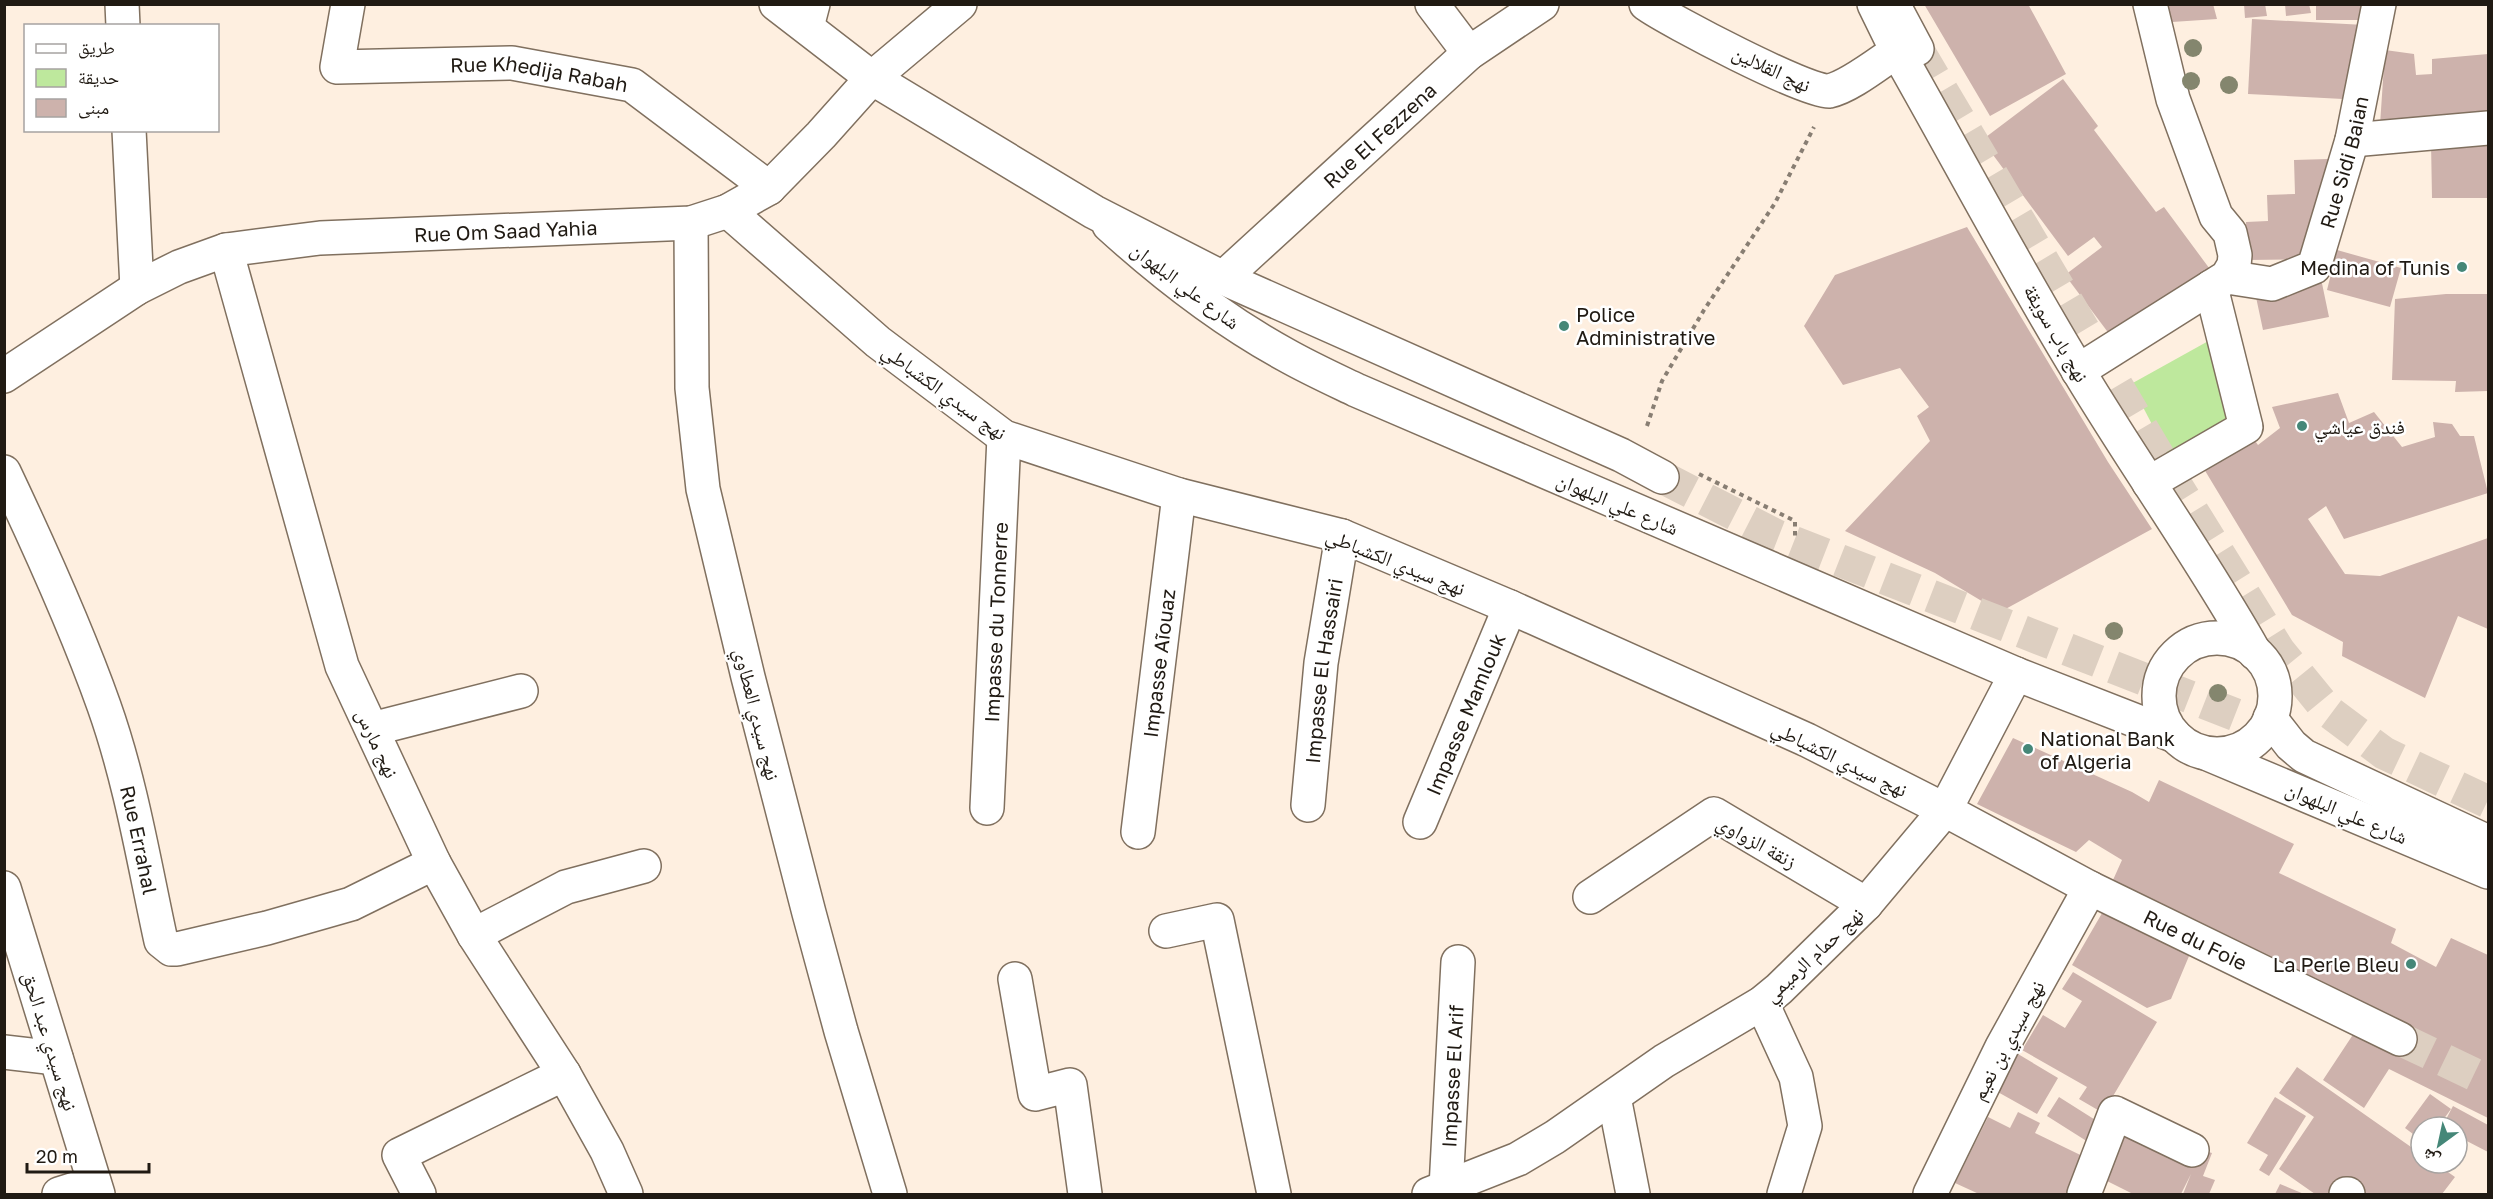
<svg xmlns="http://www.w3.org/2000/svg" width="2493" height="1199" viewBox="0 0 2493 1199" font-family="'Golos Text','Noto Naskh Arabic',sans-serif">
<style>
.green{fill:#bee89d}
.building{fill:#cdb2ac}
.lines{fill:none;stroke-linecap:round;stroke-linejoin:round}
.minor-tunnel{stroke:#ddcfc1;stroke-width:33;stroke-dasharray:33 16;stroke-linecap:butt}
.major-tunnel{stroke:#ddcfc1;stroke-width:33;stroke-dasharray:33 16;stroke-linecap:butt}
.minor-casing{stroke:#80705f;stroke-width:36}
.major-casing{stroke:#80705f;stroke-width:36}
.path{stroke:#887e73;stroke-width:4;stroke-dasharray:4.5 4.5;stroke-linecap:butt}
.minor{stroke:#fff;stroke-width:33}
.major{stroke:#fff;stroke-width:33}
.tree{fill:#84866e}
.poi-dot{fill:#458778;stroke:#fff;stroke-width:2}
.labels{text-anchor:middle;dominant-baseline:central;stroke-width:5;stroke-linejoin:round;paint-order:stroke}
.street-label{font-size:20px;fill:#201a13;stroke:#fff}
.poi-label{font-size:20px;fill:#201a13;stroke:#fff;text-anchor:start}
</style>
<rect width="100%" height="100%" fill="#feefe0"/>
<path class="green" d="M2212,339L2228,424L2170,459L2131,384Z"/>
<path class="building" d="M1924,4H2028L2066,74L1990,116Z
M2167,4H2213L2217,19L2172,22Z
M2244,4H2265L2267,16L2245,18Z
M2285,4H2309L2311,13L2286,16Z
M2316,4H2370V20H2316Z
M2252,19L2365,25L2362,100L2248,94Z
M2385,50L2414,54L2416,75L2432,74V59L2488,54V119L2380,125Z
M2063,79L2098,126L2094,130L2156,212L2164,207L2215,276L2119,347L2065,275L2102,247L2094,237L2068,256L1982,140Z
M2431,142H2488V198H2432Z
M2328,159L2329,192L2319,193L2320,259L2247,260L2246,222L2268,221L2267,195L2295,194L2294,160Z
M1967,227L2108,462L2152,529L2000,612L1935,573L1845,531L1930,441L1917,416L1929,407L1900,368L1843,385L1804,326L1835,275Z
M2337,250L2401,268L2390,307L2327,290Z
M2319,269L2329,317L2263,330L2253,283Z
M2446,294H2488V391L2455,392L2456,381L2392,380L2395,299Z
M2338,393L2349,423L2374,412L2402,447L2435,437L2433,422L2452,424L2460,436H2474L2488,493L2344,539L2326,506L2308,519L2345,574L2380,576L2488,538V629L2458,616L2425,698L2342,656L2343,642L2292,615L2201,464L2253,438L2258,445L2280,428L2272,407Z
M2013,738L2132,792L2149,802L2159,780L2294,844L2279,873L2396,929L2391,943L2436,967L2451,938L2488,955V1118L2389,1069L2364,1108L2323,1080L2358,1027L2395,1052L2405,1023L2366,1008L2113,880L2122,860L2089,840L2076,852L1977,804Z
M2105,908L2192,949L2171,999L2147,1008L2072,965Z
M2073,972L2157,1022L2103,1113L2079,1099L2087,1087L2022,1050L2043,1015L2065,1028L2082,1001L2062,989Z
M2018,1054L2058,1078L2037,1114L1996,1091Z
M2297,1067L2421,1154V1163H2435L2455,1177L2442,1194H2315L2279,1169L2314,1117L2279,1093Z
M2430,1094L2451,1109L2438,1127H2421V1140L2405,1128Z
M2059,1097L2108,1128L2096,1147L2047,1116Z
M2275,1097L2306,1116L2269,1176L2259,1170L2268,1155L2247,1143Z
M2453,1106L2488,1125V1152L2461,1138L2457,1146V1127H2442Z
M2018,1112L2040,1123L2035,1133L2099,1164L2084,1194H1979L1955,1183L1988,1117L2010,1128Z
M2128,1130L2212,1153L2203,1176L2215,1180L2209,1194H2183L2191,1174L2181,1194H2133L2103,1179Z
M2280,1184L2304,1194H2275Z"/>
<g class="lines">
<path class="minor-tunnel" d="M2400,1039L2488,1081"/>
<path class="major-tunnel" d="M1917,49L2169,474L2279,651L2328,711L2384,753L2488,802
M1662,477L1777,536L2295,738"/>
<defs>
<g id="minor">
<path d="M122,4L123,26"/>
<path id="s1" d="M348,4L337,67L512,63L632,85L769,188"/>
<path d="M1432,4L1469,53"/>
<path d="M1646,4C1668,20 1810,94 1829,91C1849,87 1880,62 1897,51"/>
<path d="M1874,4L1897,51C1958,158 2015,267 2079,372C2136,467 2201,557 2255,653"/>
<path d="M807,27L813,4"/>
<path d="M129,130L137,288"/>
<path d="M2352,140L2488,128"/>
<path id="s2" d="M728,211L878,342L1004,437L1179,495L1342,536L1510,607L1807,740L1945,810L2090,888L2400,1039"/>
<path d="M691,223L692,388L703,489L748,677L809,913L841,1031L890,1194"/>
<path d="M1109,225C1163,274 1222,320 1286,355C1309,368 1333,379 1356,390L2016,674L2175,736"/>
<path d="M226,250L342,666L434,863L474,935L564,1074L607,1151L626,1194"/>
<path id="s3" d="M2227,277L2272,284L2314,267L2352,140L2379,4"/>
<path id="s4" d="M1223,278L1469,53L1542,4"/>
<path d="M2078,371L2227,277L2234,265L2235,255L2230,233L2216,216L2173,99L2150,4"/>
<path id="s5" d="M4,376L137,288L179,267L226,250L320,238L691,223L728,211L769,188L821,135L872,78L960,4"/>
<path id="s6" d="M4,472C40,548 76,627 104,706C131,782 144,863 161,941L171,949H177L267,928L351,904L434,863"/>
<path d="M2149,483L2246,427L2211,287"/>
<circle cx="2217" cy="696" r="58"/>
<path d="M2270,718L2291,745L2304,756L2488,842"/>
<path d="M372,729L521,691"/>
<path d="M2208,754L2488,872"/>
<path id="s7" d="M1308,805L1321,663L1342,536"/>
<path id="s8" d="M987,808L1004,437"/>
<path id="s9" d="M1420,822L1510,607"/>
<path id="s10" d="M1138,832L1179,495"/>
<path d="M4,888L98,1194"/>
<path d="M1590,897L1714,814L1866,904"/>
<path d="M1166,931L1217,920L1274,1194"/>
<path d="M474,935L566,887L644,866"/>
<path d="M1015,979L1035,1094L1070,1085L1085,1194"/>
<path d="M1762,1003L1796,1077L1805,1126L1784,1194"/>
<path d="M4,1052L56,1058"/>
<path d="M1614,1097L1633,1194"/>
<path id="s11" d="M1446,1188L1458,962"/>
<path d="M59,1194L94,1183"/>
<path d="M419,1194L399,1155L564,1074"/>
<path d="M1429,1194L1518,1159L1555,1137L1664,1061L1762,1003L1779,989L1866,904L1945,810L2016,674"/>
<path d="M1930,1194L2002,1047L2090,888"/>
<path d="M2084,1194L2115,1113L2192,1150"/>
<path d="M2346,1194H2348"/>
</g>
<path id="major" d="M776,4L872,78L1094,212L1223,278L1621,455L1662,477
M1893,4L1917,49"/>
</defs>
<use href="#minor" class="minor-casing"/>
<use href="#major" class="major-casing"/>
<path class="path" d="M1647,426L1662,381L1704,310L1775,203L1814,127
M1699,474L1795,521V539"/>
<use href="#minor" class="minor"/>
<use href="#major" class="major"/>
</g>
<g class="tree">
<circle cx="2193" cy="48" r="9"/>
<circle cx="2191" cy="81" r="9"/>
<circle cx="2229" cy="85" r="9"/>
<circle cx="2114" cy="631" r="9"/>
<circle cx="2218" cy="693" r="9"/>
</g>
<g class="poi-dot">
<circle cx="2462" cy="267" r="6"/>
<circle cx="1564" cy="326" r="6"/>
<circle cx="2302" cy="426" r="6"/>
<circle cx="2028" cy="749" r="6"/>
<circle cx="2411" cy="964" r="6"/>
</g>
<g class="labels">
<g class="street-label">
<text transform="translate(1772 68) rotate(25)">نهج القلالين</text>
<text stroke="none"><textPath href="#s1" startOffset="267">Rue Khedija Rabah</textPath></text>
<text stroke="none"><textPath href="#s4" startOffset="212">Rue El Fezzena</textPath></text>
<text stroke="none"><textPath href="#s3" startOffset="200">Rue Sidi Baian</textPath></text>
<text stroke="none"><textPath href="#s5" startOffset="537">Rue Om Saad Yahia</textPath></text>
<text transform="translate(1186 285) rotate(37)">شارع علي البلهوان</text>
<text transform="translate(2057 333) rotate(60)">نهج باب سويقة</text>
<text transform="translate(945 391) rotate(36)">نهج سيدي الكشباطي</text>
<text transform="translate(1618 503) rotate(23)">شارع علي البلهوان</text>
<text transform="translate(1396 561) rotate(22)">نهج سيدي الكشباطي</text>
<text stroke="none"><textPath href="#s8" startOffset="186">Impasse du Tonnerre</textPath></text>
<text stroke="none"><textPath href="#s10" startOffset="170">Impasse Aĩouaz</textPath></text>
<text stroke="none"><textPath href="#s7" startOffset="135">Impasse El Hassairi</textPath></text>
<text transform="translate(758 714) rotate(76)">نهج سيدي العطاوي</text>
<text stroke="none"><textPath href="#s9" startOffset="117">Impasse Mamlouk</textPath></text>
<text transform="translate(378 743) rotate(65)">نهج مارس</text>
<text transform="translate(1840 758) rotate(26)">نهج سيدي الكشباطي</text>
<text transform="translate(2347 812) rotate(23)">شارع علي البلهوان</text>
<text stroke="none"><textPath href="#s6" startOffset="393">Rue Errahal</textPath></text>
<text transform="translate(1757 841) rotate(29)">زنقة الزواوي</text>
<text stroke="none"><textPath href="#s2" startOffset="1654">Rue du Foie</textPath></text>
<text transform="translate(1813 954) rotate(-43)">نهج حمام الرميمي</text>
<text transform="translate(2007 1040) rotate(-62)">نهج سيدي بن نعيم</text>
<text transform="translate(51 1041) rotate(73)">نهج سيدي عبد الحق</text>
<text stroke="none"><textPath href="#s11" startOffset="112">Impasse El Arif</textPath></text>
</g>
<g class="poi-label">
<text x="2450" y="267" text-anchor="end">Medina of Tunis</text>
<text x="1576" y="314">Police<tspan x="1576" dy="23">Administrative</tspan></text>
<text x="2314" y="426">فندق عياشي</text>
<text x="2040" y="738">National Bank<tspan x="2040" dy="23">of Algeria</tspan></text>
<text x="2399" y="964" text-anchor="end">La Perle Bleu</text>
</g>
</g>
<rect width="2493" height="1199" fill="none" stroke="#201a13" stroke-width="12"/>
<rect x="24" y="24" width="195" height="108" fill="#ffffff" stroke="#a6a3a1" stroke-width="1.5"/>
<rect x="36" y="44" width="30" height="9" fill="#ffffff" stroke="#a6a3a1" stroke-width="1.5"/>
<text x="78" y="54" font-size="18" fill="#201a13">طريق</text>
<rect x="36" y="69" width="30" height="18" fill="#bee89d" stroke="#a6a3a1" stroke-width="1.5"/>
<text x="78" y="84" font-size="18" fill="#201a13">حديقة</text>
<rect x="36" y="99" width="30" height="18" fill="#cdb2ac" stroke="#a6a3a1" stroke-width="1.5"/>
<text x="78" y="114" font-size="18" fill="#201a13">مبنى</text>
<g transform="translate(2439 1145) rotate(213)"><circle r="28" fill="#ffffff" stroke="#a6a3a1" stroke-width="1.5"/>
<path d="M0-4.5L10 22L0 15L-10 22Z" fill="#458778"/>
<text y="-9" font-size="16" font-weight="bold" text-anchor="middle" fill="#201a13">ش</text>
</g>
<path d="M27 1163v9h122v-9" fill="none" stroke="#201a13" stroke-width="3"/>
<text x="36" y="1163" font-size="18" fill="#201a13" stroke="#ffffff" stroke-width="4.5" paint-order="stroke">20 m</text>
</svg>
